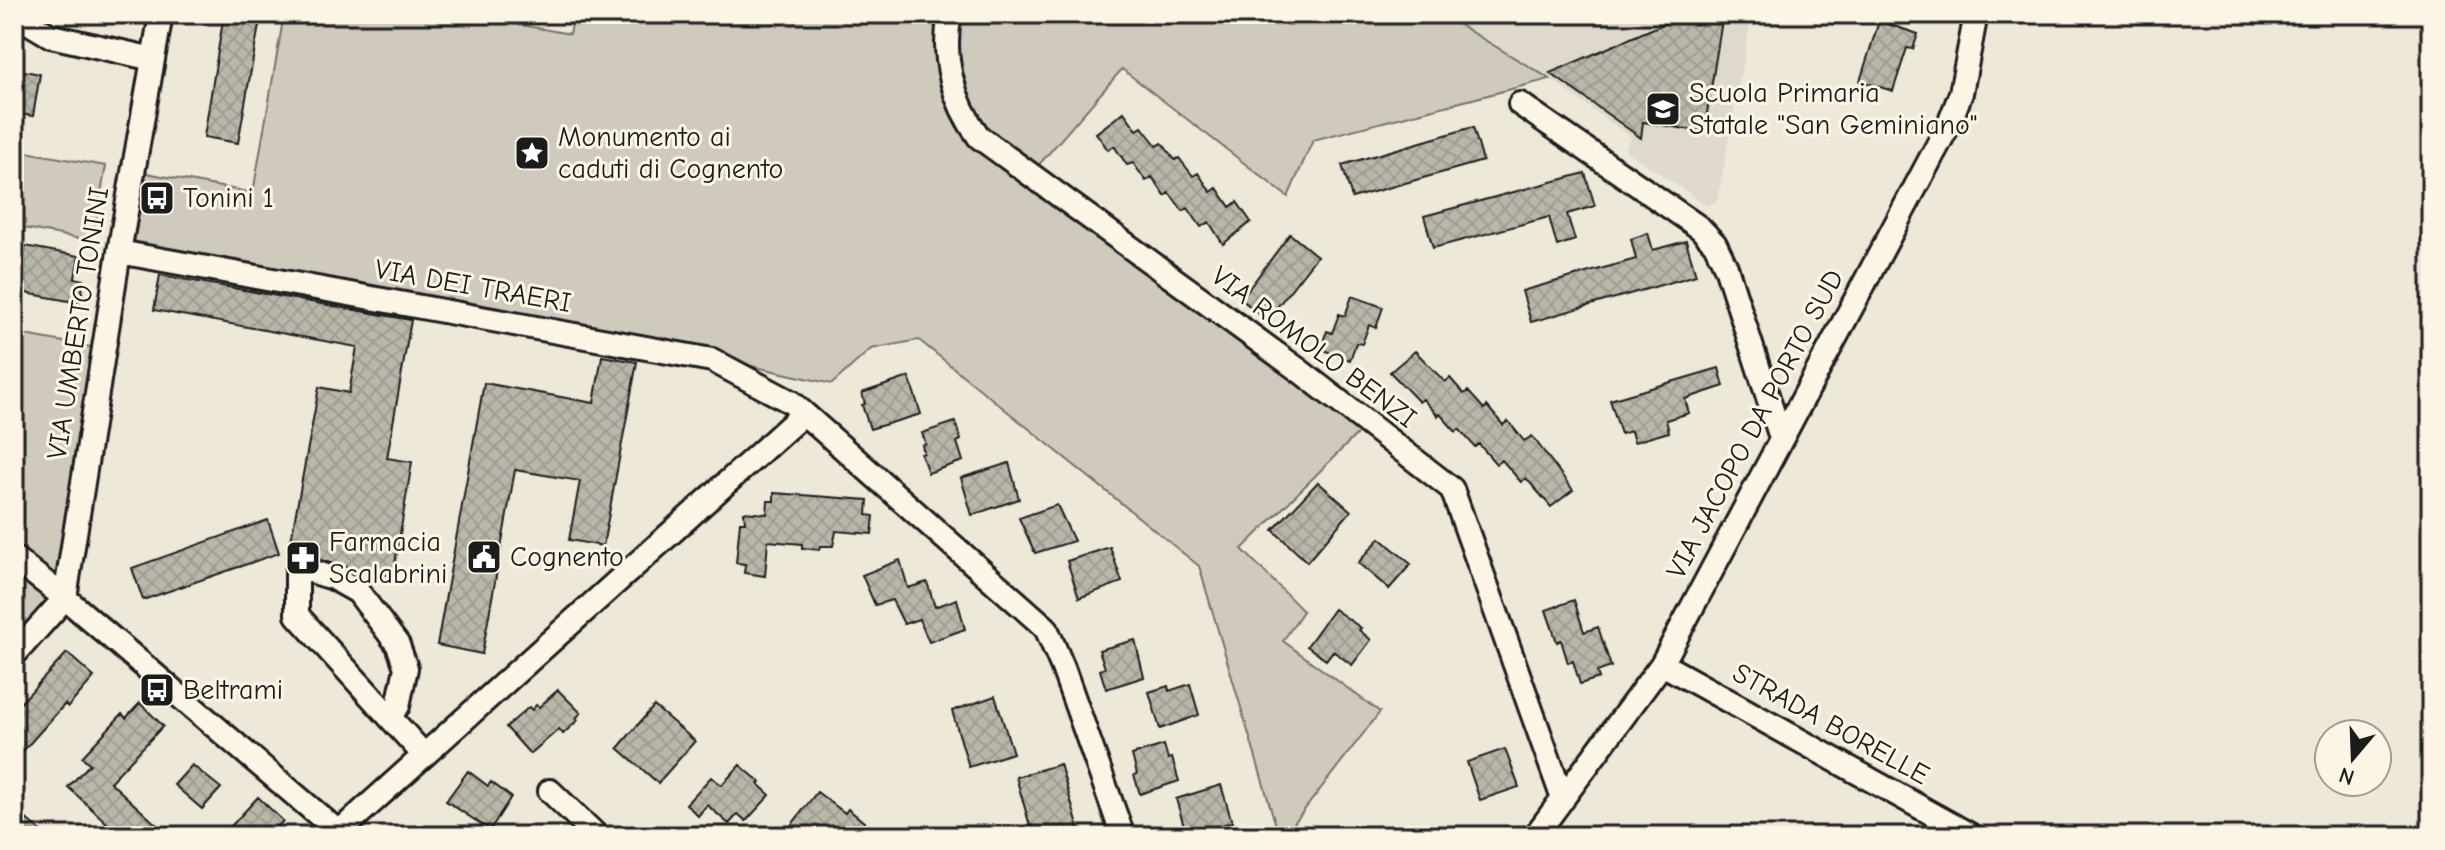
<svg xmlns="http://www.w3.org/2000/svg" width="2445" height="850" viewBox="0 0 2445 850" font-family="'Comic Neue',sans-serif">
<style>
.built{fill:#ded9cb}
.green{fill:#cfcabd;stroke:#76736c;stroke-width:2}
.building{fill:url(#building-cross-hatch);stroke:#1c1c1c;stroke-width:2}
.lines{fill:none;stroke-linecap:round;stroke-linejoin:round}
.minor-casing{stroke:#1c1c1c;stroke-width:28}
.minor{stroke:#fcf5e5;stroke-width:22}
.labels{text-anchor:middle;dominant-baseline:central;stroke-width:6;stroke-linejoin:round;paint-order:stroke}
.poi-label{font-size:28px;fill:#1c1c1c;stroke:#fcf5e5;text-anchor:start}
.street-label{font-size:28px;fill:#1c1c1c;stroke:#fcf5e5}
</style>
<defs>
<pattern id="building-cross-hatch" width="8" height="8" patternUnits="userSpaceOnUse" patternTransform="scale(2)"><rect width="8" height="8" fill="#bab6aa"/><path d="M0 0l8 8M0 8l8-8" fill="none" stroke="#9f9c92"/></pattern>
</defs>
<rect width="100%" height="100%" fill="#eee8d9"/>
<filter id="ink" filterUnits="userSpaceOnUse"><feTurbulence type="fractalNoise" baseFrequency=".0125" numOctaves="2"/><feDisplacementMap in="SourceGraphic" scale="16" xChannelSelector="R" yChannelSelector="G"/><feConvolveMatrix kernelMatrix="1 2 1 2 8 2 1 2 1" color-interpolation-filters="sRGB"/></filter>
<g filter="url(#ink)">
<path class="built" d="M1441,14H1752L1718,197L1715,202L1706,205L1624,149L1632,138L1550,79Z"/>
<path class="green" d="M284,14H462L570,34L574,14H948L977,19L978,14H1441L1550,79L1313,140L1288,197L1122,69L1029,176L1362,429L1242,549L1303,611L1283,641L1380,712L1284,836H1279L1199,566L919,340L871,349L832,384L684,351L133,248L146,173L253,193Z
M14,150L106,166L92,241L14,226Z
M14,333L108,350L65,600L14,656Z"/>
<path class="building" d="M224,14H261L238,143L204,137Z
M1686,14H1723L1704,132L1643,122L1641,138L1550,73Z
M1879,21L1918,34L1913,49L1907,48L1893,91L1860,81Z
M14,69L40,74L33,116L14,113Z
M1124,112L1137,130L1142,127L1157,146L1162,143L1175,160L1179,158L1193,176L1198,173L1211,192L1217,188L1230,207L1237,202L1251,222L1223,244L1209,222L1201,227L1188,208L1183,211L1169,193L1165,196L1152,177L1146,181L1133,163L1127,165L1114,146L1108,150L1096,133Z
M1473,127L1483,161L1352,198L1342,165Z
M1585,173L1595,206L1567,214L1575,240L1557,246L1549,217L1433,248L1424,216Z
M1648,233L1653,250L1686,241L1696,275L1531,322L1522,291L1636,259L1631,239Z
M1290,234L1317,256L1267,320L1241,299Z
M14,244L79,256L75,278L84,280L80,303L14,291Z
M160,275L411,320L387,458L412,462L393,576L340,566L308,556H288L319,387L349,393L357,347L154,310Z
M1352,296L1383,307L1376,328L1369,325L1362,344L1356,343L1350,360L1320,349L1327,331L1332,333L1339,314L1345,316Z
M1415,351L1445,382L1450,378L1464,394L1468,391L1484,409L1487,406L1503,425L1508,421L1524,441L1532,436L1573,490L1551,507L1526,478L1521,482L1502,460L1496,464L1479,444L1475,447L1459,429L1456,432L1440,414L1438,416L1423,399L1419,402L1390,372Z
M602,356L637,362L603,546L569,540L580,481L515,470L482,654L437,645L484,383L594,403Z
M1719,368L1724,386L1685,399L1689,413L1666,420L1669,432L1634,442L1631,431L1621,434L1610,400Z
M909,377L921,414L870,429L862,405L865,404L862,393Z
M955,422L961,440L957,442L963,461L928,473L921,454L924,453L922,445L926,444L922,433Z
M1009,463L1019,499L972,515L961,478Z
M1318,482L1351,511L1307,562L1273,530Z
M774,493L868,500L867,515L874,516L872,534L836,531L833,546H820L819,550L802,548V544L768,541L765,576L744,573L745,564L736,563L740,522H745L744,512L767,514L768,501H774Z
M1057,505L1074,541L1035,553L1019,518Z
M268,520L279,553L143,600L132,568Z
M1380,538L1411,564L1389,589L1358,563Z
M1110,547L1122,582L1079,598L1067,561Z
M900,560L908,588L927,582L935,607L957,599L965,629L929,642L919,619L904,624L892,600L875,605L862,575Z
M1574,600L1584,632L1598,627L1611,667L1597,672L1599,678L1580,684L1573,661L1568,663L1561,640L1557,642L1546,610Z
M1334,609L1361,628L1359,630L1371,640L1352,665L1333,651L1326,660L1307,646Z
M1135,640L1144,677L1106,689L1100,670L1105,668L1099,650Z
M67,653L94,677L68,707L65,704L23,751L14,743V710Z
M1190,684L1199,715L1160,729L1149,692L1168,686L1169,691Z
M558,690L581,713L576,718L578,720L563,734L559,729L530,754L506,727L529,707L532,710L536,705L539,707Z
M995,696L1013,753L969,767L952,711Z
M140,703L163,726L110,782L159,827L149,836H121L68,787L90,764L82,757L122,714L126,718Z
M654,706L695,741L658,783L618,748Z
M1164,745L1168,759L1172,758L1179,781L1140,794L1134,775L1137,774L1132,755Z
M1505,749L1519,787L1480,800L1467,762Z
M1060,764L1081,836H1036L1033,826H1030L1016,777Z
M192,765L221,788L202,809L174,785Z
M740,765L760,782L758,784L770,795L746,821L738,814L729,824L707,805L698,816L686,804L711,777L722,785Z
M468,771L488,786L491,782L511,797L490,830L446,801Z
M1221,785L1232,822L1187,836L1176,799Z
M817,792L845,813L848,809L865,823L855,836H783Z
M258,797L283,821L269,836H222Z
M14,809L47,836H14Z"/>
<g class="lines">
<defs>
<path id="minor" d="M14,14L51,36L153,59
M950,14C941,57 953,102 979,137L1300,371L1452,489L1563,799
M1520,104L1700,228L1715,244L1726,267L1781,438
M119,252L712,360L791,402L1046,628L1063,668L1123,836
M14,558L65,598L343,836
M65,598L119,252L161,14
M14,655L65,598
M1662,664L1972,836
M389,714L398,706L406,668L398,645L358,592L333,578L304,569L297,573V615L424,755
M550,791L597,836
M339,832L803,414
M1535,836L1662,664L1949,124L1961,93L1976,14"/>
</defs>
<use href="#minor" class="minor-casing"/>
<use href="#minor" class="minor"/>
</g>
</g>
<defs>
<symbol id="school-square" viewBox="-11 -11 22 22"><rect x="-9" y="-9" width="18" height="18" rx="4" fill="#1c1c1c" stroke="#fcf5e5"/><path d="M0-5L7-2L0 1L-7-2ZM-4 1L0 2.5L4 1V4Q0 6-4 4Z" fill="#fff"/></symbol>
<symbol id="sight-square" viewBox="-11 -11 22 22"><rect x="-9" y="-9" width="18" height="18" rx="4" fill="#1c1c1c" stroke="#fcf5e5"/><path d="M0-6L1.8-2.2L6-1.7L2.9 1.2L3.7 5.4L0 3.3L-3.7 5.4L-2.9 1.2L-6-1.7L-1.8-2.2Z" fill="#fff"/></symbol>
<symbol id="bus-square" viewBox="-11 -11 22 22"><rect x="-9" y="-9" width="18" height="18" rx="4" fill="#1c1c1c" stroke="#fcf5e5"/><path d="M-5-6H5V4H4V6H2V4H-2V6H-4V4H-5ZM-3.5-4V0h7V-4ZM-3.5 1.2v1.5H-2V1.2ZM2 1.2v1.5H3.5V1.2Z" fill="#fff"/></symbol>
<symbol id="civic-square" viewBox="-11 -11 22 22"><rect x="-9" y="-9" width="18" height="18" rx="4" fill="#1c1c1c" stroke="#fcf5e5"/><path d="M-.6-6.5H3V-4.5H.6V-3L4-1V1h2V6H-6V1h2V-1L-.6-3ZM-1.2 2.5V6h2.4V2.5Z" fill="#fff"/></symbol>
<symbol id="pharmacy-square" viewBox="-11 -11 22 22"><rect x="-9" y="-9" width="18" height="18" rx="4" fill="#1c1c1c" stroke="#fcf5e5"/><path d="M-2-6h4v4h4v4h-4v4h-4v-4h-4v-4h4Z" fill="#fff"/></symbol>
</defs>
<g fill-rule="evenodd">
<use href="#school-square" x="1643" y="89" width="40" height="40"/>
<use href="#sight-square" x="512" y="133" width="40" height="40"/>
<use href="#bus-square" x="137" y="178" width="40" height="40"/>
<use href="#civic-square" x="464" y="537" width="40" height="40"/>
<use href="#pharmacy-square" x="283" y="538" width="40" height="40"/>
<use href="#bus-square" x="137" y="670" width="40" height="40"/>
</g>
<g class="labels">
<g class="poi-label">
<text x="1689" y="93">Scuola Primaria<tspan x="1689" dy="32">Statale "San Geminiano"</tspan></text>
<text x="558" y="137">Monumento ai<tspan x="558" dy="32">caduti di Cognento</tspan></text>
<text x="183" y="198">Tonini 1</text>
<text x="329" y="542">Farmacia<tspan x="329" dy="32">Scalabrini</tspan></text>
<text x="510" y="557">Cognento</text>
<text x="183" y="690">Beltrami</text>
</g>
<g class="street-label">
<text transform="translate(473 286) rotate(10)">VIA DEI TRAERI</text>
<text transform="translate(78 323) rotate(-81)">VIA UMBERTO TONINI</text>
<text transform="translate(1314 347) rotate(37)">VIA ROMOLO BENZI</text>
<text transform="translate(1755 424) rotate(-62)">VIA JACOPO DA PORTO SUD</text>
<text transform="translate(1831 724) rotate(29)">STRADA BORELLE</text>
</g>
</g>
<rect width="2445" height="850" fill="none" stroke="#fcf5e5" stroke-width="48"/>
<rect x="24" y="24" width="2397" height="802" fill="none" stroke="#1c1c1c" stroke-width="3" filter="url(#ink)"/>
<g transform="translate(2353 758) rotate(199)"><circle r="38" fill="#fcf5e5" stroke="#a29e95" stroke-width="2"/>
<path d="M0-6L14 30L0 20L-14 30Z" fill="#1c1c1c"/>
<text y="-12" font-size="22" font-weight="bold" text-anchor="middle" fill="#1c1c1c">N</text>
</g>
</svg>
